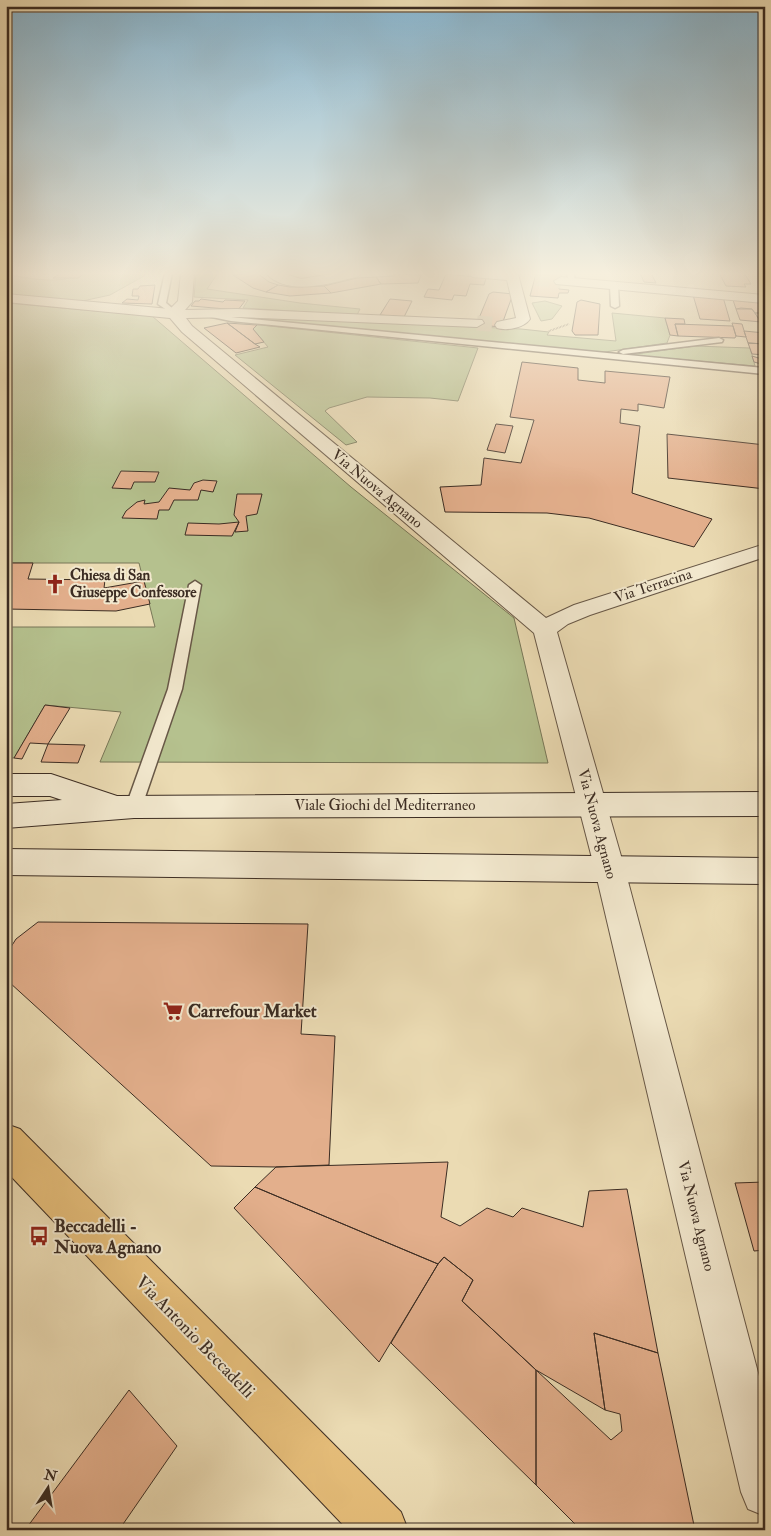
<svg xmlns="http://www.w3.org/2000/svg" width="771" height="1536" viewBox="0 0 771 1536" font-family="'IM FELL Double Pica',serif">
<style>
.green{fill:#b5c18e;stroke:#787758}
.building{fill:#e3af8c;stroke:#3c2d23}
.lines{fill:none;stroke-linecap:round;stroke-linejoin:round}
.minor-tunnel{stroke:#c8b896;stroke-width:15;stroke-dasharray:15 8;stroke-linecap:butt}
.service-casing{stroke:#685847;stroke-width:3}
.minor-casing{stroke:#685847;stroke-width:2}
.secondary-casing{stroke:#3c2d23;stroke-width:2}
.primary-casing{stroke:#3c2d23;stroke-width:2}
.path{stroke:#3c2d23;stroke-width:2;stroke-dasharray:0.5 1;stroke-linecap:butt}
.service{fill:#f2e8ce;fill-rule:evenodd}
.minor{fill:#f2e8ce;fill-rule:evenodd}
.secondary{fill:#f2e8ce;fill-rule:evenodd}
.primary{fill:#e6be7a;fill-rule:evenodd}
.labels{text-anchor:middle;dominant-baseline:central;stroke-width:4;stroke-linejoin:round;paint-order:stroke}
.street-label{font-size:15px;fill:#3c2d23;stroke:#f2e8ce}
.poi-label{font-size:15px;font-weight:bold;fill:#3c2d23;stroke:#f2e8ce;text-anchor:start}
.near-poi-label{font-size:18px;font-weight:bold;fill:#3c2d23;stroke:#f2e8ce;text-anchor:start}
.near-street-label{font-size:18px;fill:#3c2d23;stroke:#f2e8ce}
</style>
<rect width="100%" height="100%" fill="#ebdbb3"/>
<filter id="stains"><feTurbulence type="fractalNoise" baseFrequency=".004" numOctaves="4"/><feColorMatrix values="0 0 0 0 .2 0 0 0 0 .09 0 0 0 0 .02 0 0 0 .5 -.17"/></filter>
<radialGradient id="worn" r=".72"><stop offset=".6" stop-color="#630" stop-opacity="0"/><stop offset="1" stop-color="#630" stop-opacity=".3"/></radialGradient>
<path class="green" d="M84,273H145L144,276L110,295L78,302L6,295V274C32,279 59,285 84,273Z
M196,273H218L207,289L300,303L360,309L357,315L243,308L248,300L194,297Z
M545,301L562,306L552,319L541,321L532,303Z
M6,303L152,316L351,487L514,618L548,763L100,762L121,712L45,705L14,758H6V627H155L139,563H6Z
M612,313L665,318L670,335L667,343L598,353L255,319L257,317L521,329L549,332L547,335L616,341Z
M257,325H260L478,348L458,401L430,398L367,397L329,408L325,411L357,442L346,445L235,355L268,347L253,329Z
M695,346L750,348L755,366L629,355Z"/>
<path class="building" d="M61,273H85L78,278H53Z
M257,273L269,282L278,285L266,292L253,288L233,275Z
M530,273H562L559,289L569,290L568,293H559L558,298L530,296L536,274Z
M640,273H651L656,283L644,282Z
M719,273H744L751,284H744L746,287L726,286Z
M393,274L421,275L418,283L381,284L376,277L395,276Z
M446,274L486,278L484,285L470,284L466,296L454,295L452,300L424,297L428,289L439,290Z
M376,277L381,284L331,293L324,286L357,278Z
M155,285L152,304L122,303L127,299L138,300L139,296H132L133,289H138L140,286Z
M278,285L290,287L324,286L331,293L290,296L266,292Z
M493,292L513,294L501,327L479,325L477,323L489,294Z
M693,295L723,297L730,321L700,319Z
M201,299L223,302L225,300L245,301L238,310L191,306L195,301H199Z
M390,299L412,301L404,317L380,315Z
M581,300L600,304L598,335H575L572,331L577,302Z
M733,300L762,303L765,313H755L752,309H736Z
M741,308L752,309L761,322L740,320L736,309Z
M755,313H765V326H763Z
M665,318L684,319L685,324H675L678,336L670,335Z
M227,323L255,344L260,347L236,353L204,328Z
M227,323L257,325L253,329L264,342L255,344Z
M732,323L742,324L746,337L736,336Z
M675,324L733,326L736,336L735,338L678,336Z
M744,331L765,333V344L748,343Z
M748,343L764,344L765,355L752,354Z
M752,356L765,360V365L754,362Z
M522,362L578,368V380L605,383V371L670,377L664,408L638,404V411L621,409L620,423L640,426L632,493L712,519L694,547L589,518L547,513L445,512L440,487L481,485L484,458L521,463L534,420L510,417Z
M496,424L513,426L505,453L487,450Z
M667,434L765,445V489L668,478Z
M121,471L159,472L155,482H134L131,489L112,488Z
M203,480L217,481L213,492L201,490L198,500H174L169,510H159L157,519L122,518L126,511L137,502L145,500L144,504L159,502L169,488L190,490L194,483Z
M237,494H262L257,514L246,516L248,531L235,532L239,522L234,515Z
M239,522L232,536L185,535L188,523L219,524Z
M6,563H33L28,579L105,580L104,588L144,581L150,604L116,611L6,609Z
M45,705L70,708L48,744L30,743L22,759L14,758Z
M48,744L85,745L78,763L41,762Z
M38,922L308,924L301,1034L335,1036L329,1165L276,1167L211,1166L9,982L6,975V957L9,950L16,939Z
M448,1162L441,1217L460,1226L487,1208L513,1217L522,1208L583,1227L589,1191L627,1189L658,1353L594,1333L605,1410L536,1370L462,1301L473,1280L444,1257L438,1264L255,1187L276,1167Z
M765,1182V1250L754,1251L735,1183Z
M255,1187L438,1264L379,1362L234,1208Z
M444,1257L473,1280L462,1301L536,1370V1485L391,1343L438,1264Z
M594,1333L658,1353L695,1530H581L536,1485V1370L611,1440L622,1431L620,1414L605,1410Z
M129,1390L177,1446L119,1530H25Z"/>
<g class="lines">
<path class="minor-tunnel" d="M535,278L561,281
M477,323L502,325"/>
<defs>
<path id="service" d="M165,273H172L166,303L178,313L174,315L158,304Z
M567,273H574L575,284H569Z
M614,284L618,286L619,306L615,308L611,306L610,286Z
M207,312L231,317L765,368V374L231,321L207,316Z
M719,338L723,340L722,342L623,354L619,352L623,350Z
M195,581L201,585L182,689L142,806L140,810L134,812L128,810L126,806L168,689L189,585Z"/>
<path id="minor" d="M181,273H194L192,302L185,310L237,309L482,320L484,323L477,327L237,317L186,318L192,326L546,618L574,605L765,544V557L590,615L568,624L557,632L625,870L765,1399V1516L748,1509L741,1492L595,870L534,633L182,332L170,318L6,302V294L170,309L178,301Z
M266,273H282L301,279L339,273H362C358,278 350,278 344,280C321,286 284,294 266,273Z
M467,273L518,274L530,319C524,328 507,331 497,328L495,325L497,322L516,318L507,280L473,277Z
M561,277L765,295V303L556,284L554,281Z"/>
<path id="secondary" d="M6,774H51L117,796L765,792V816L134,818L6,828V804L62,800L50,796H6Z
M6,849L765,858V884L6,875Z"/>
<path id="primary" d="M6,1124L20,1129L401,1512L408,1530H348L6,1171Z"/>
</defs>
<use href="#service" class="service-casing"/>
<use href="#minor" class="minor-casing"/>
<use href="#secondary" class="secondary-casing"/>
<use href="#primary" class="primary-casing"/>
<path class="path" d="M549,331L569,324"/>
<use href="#service" class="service"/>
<use href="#minor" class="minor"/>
<use href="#secondary" class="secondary"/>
<use href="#primary" class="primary"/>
</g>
<linearGradient id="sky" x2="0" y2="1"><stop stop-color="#88b7d2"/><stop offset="0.56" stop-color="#f6efdd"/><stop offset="1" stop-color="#f6efdd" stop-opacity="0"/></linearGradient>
<rect width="771" height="488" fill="url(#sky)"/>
<defs>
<symbol id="church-bare" viewBox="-9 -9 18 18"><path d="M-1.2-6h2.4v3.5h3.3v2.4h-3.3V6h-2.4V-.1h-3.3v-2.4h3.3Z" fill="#8f2418" stroke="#f2e8ce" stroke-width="2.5" paint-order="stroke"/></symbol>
<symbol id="supermarket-bare" viewBox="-9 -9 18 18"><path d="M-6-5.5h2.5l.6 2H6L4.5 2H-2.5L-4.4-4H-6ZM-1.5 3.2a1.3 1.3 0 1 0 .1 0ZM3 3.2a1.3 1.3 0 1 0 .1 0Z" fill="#8f2418" stroke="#f2e8ce" stroke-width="2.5" paint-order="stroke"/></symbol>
<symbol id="bus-bare" viewBox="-9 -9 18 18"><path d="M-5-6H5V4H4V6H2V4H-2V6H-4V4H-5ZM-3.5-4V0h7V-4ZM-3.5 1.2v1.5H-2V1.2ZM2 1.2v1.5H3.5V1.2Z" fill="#8f2418" stroke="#f2e8ce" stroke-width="2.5" paint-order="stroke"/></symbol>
</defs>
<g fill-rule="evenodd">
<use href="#church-bare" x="41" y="570" width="28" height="28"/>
<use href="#supermarket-bare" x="159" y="997" width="28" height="28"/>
<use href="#bus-bare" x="25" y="1222" width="28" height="28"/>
</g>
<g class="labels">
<g class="street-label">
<text transform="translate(377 489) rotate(40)">Via Nuova Agnano</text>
<text transform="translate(653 586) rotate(-18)">Via Terracina</text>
<text x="385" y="805">Viale Giochi del Mediterraneo</text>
<text transform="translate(597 824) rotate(75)">Via Nuova Agnano</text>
<text transform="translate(696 1216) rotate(76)">Via Nuova Agnano</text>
</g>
<g class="poi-label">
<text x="70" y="575">Chiesa di San<tspan x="70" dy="17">Giuseppe Confessore</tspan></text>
</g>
<g class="near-poi-label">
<text x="188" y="1011">Carrefour Market</text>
<text x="54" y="1226">Beccadelli -<tspan x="54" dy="21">Nuova Agnano</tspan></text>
</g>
<g class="near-street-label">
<text transform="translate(195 1337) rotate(46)">Via Antonio Beccadelli</text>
</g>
</g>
<rect width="771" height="1536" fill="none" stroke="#ebdbb3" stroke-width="25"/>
<rect x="8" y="8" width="756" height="1521" fill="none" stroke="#3c2d23" stroke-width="2.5"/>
<rect x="12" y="12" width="746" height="1511" fill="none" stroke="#3c2d23"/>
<g transform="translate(48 1488) rotate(12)" stroke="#f2e8ce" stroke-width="4" paint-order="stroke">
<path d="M0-4L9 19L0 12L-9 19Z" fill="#3c2d23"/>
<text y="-8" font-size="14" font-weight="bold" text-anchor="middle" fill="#3c2d23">N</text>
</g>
<rect width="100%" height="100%" filter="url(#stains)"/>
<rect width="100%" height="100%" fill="url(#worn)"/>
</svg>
